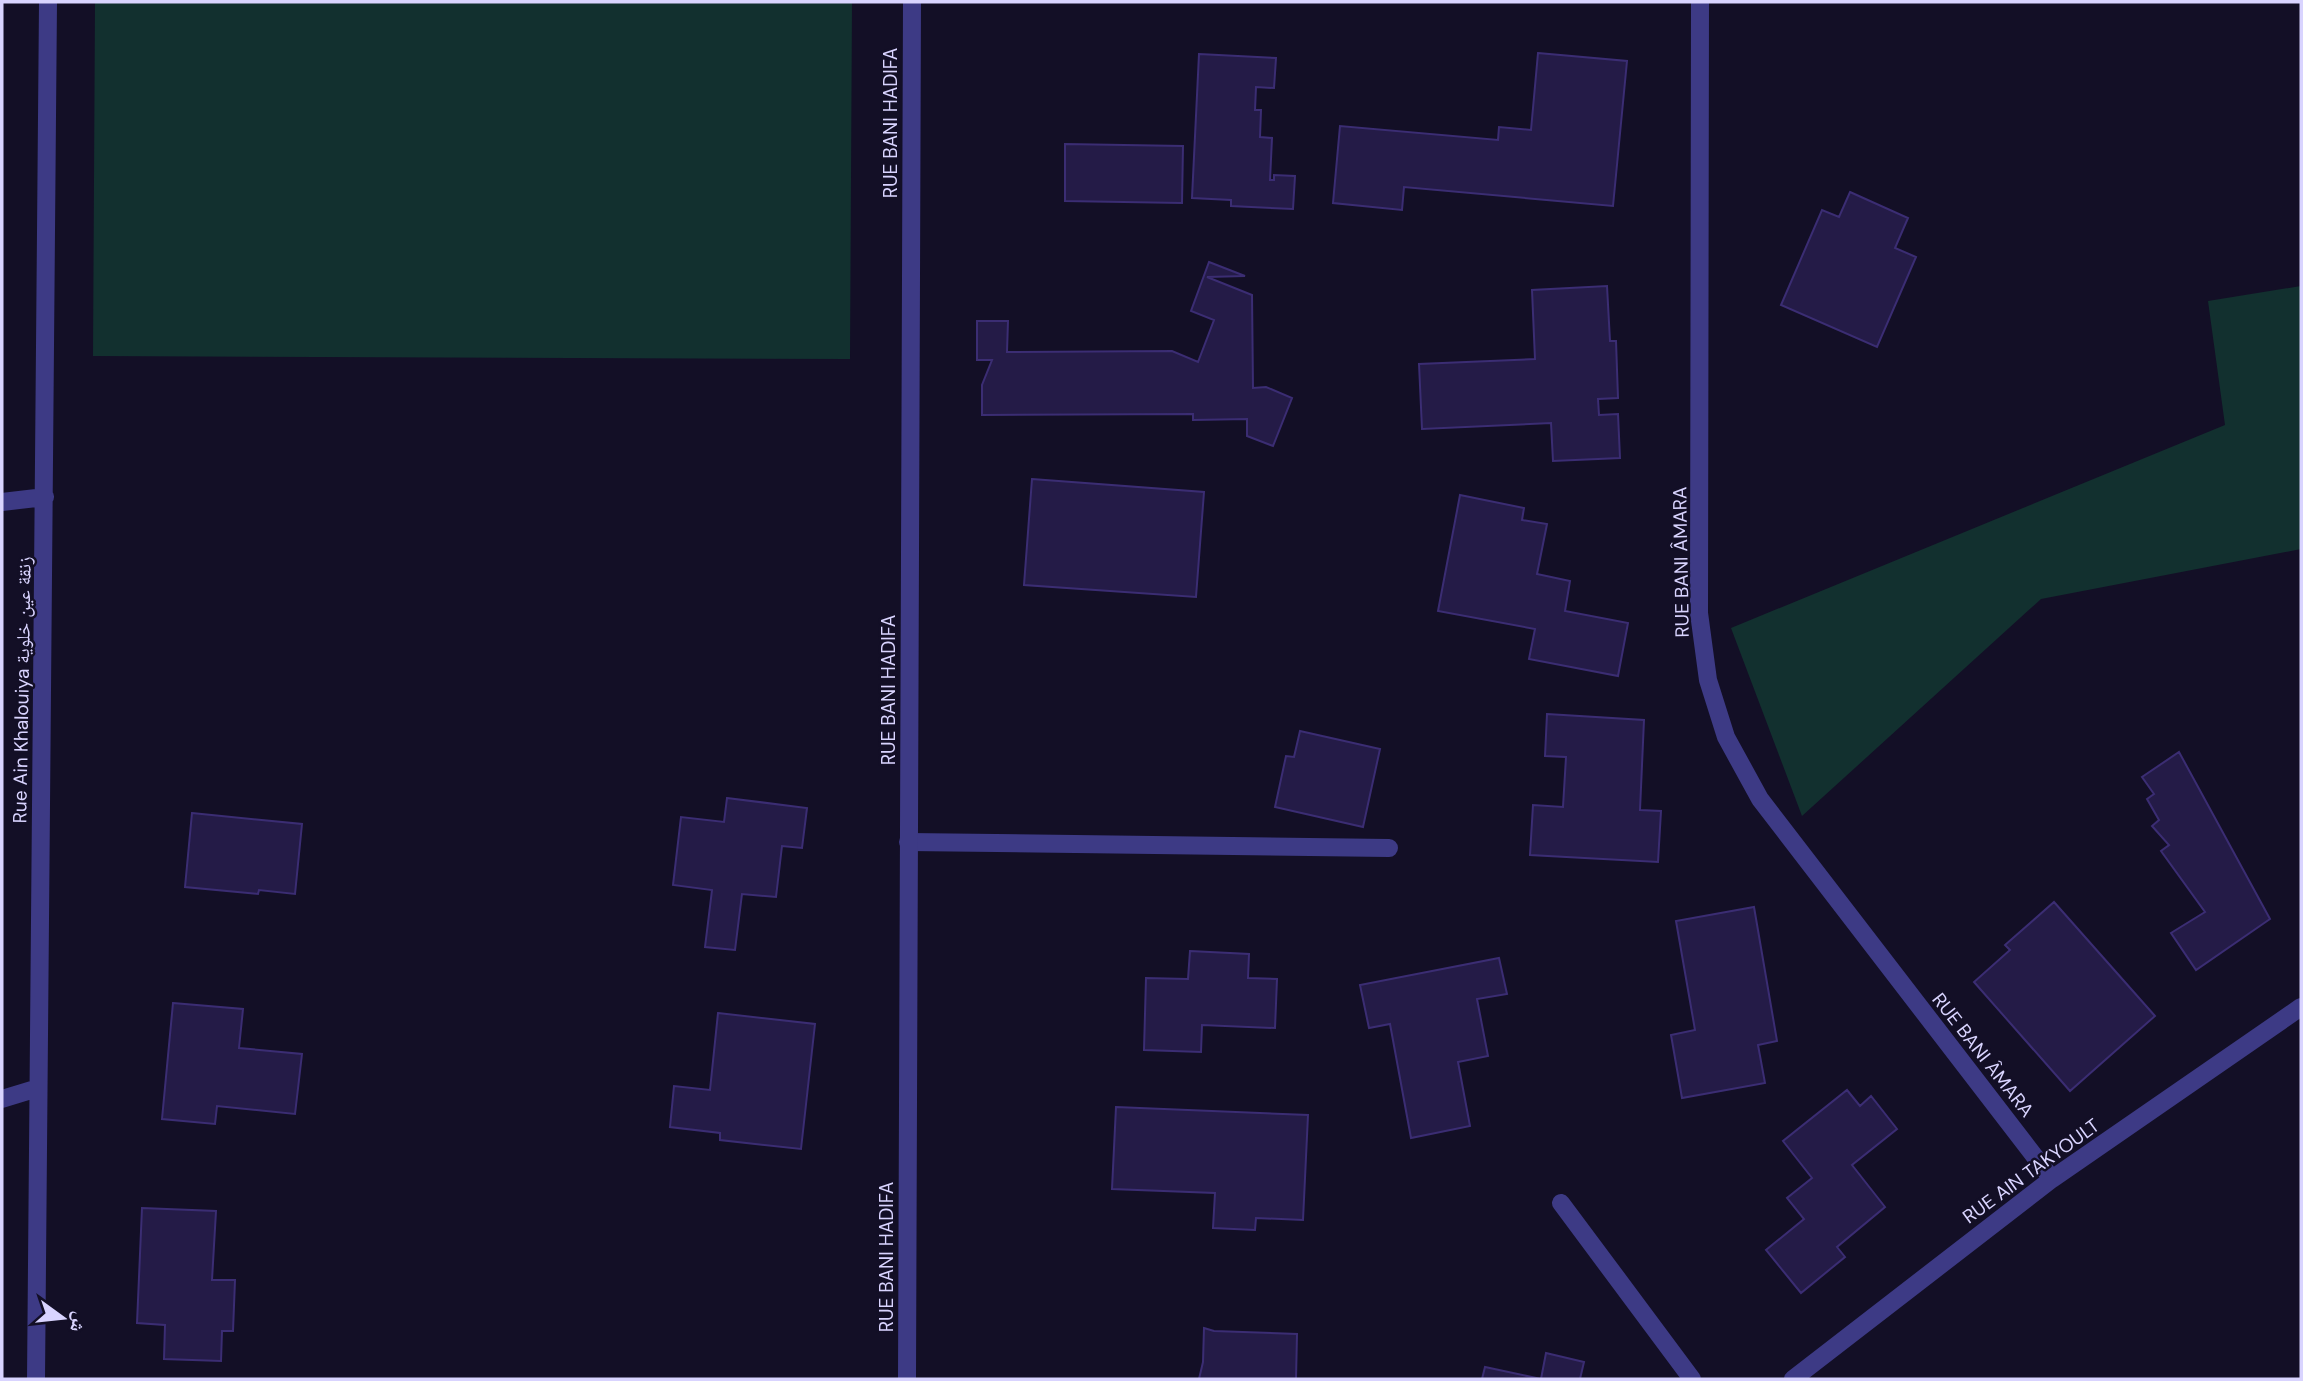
<svg xmlns="http://www.w3.org/2000/svg" width="2303" height="1381" viewBox="0 0 2303 1381" font-family="'DM Sans','Noto Naskh Arabic',sans-serif">
<style>
.green{fill:#12302f}
.building{fill:#241b47;stroke:#3b2d73;stroke-width:2}
.lines{fill:none;stroke-linecap:round;stroke-linejoin:round}
.service{stroke:#3d3a85;stroke-width:18}
.minor{stroke:#3d3a85;stroke-width:18}
.labels{text-anchor:middle;dominant-baseline:central;stroke-width:5;stroke-linejoin:round;paint-order:stroke}
.street-label{font-size:19px;fill:#d9d4ff;stroke:#130f26}
</style>
<rect width="100%" height="100%" fill="#130f26"/>
<path class="green" d="M95,2H852L850,359L93,356Z
M2301,286V549L2041,599L1802,816L1731,628L2225,425L2208,301Z"/>
<path class="building" d="M1538,53L1627,61L1613,206L1404,187L1402,210L1333,203L1340,126L1498,140L1499,127L1531,130Z
M1199,54L1276,58L1274,88L1256,87L1255,110H1261L1260,137L1272,138L1270,180H1274V175L1295,176L1293,209L1231,206V200L1192,198Z
M1065,144L1183,146L1182,203L1065,201Z
M1850,192L1908,218L1895,248L1916,257L1877,347L1781,305L1822,210L1839,217Z
M1209,262L1245,276L1207,277L1252,295L1253,388L1266,387L1292,398L1273,446L1247,436V419L1193,420V414L982,415V385L992,360H977V321H1008L1007,352L1172,351L1198,362L1214,320L1191,311Z
M1607,286L1610,341H1616L1618,398L1598,399L1599,415L1618,414L1620,458L1553,461L1551,423L1422,429L1419,364L1535,359L1532,290Z
M1032,479L1204,492L1196,597L1024,585Z
M1460,495L1524,508L1522,520L1547,524L1537,574L1570,581L1565,611L1628,623L1618,676L1529,659L1535,629L1438,611Z
M1547,714L1644,720L1640,810L1661,811L1658,862L1530,855L1533,805L1563,807L1566,757L1545,756Z
M1300,731L1380,749L1363,827L1275,807L1286,756L1294,757Z
M2179,752L2270,919L2196,970L2171,933L2205,912L2161,851L2169,845L2152,826L2159,820L2147,799L2154,794L2142,777Z
M727,798L807,808L802,848L782,846L776,897L742,894L735,950L705,947L712,890L673,885L681,817L724,822Z
M192,813L302,824L295,894L259,890L258,894L185,887Z
M2054,902L2155,1016L2070,1091L1974,982L2010,950L2005,945Z
M1754,907L1777,1041L1758,1045L1765,1083L1682,1098L1671,1035L1695,1030L1676,921Z
M1190,951L1249,954L1248,978L1277,979L1275,1028L1202,1025L1201,1052L1144,1050L1146,978L1188,979Z
M1499,958L1507,994L1477,999L1488,1056L1458,1062L1470,1126L1411,1138L1390,1024L1369,1028L1360,985Z
M173,1003L243,1009L239,1048L302,1054L295,1114L217,1106L215,1124L162,1119Z
M718,1013L815,1024L801,1149L720,1140V1133L670,1127L674,1086L710,1090Z
M1847,1090L1860,1106L1871,1096L1897,1129L1852,1165L1885,1207L1837,1247L1845,1257L1801,1293L1766,1250L1804,1219L1787,1198L1812,1178L1783,1141Z
M1116,1107L1308,1115L1303,1220L1256,1218L1255,1230L1213,1228L1215,1193L1112,1189Z
M142,1208L216,1211L212,1280H235L233,1331H222L221,1361L164,1359L165,1325L137,1323Z
M1204,1328L1214,1331L1297,1334L1296,1379H1199L1203,1362Z
M1546,1353L1584,1362L1580,1379H1482L1485,1367L1541,1379Z"/>
<g class="lines">
<path class="service" d="M908,842L1389,848
M1561,1203L1692,1379"/>
<path class="minor" d="M1700,2L1699,613L1708,680L1726,737L1760,799L2052,1179
M2,502L45,497
M2,1099L38,1088
M36,1379L48,2
M907,1379L912,2
M1793,1379L2052,1179L2301,1007"/>
</g>
<g class="labels">
<g class="street-label">
<text transform="translate(890 123) rotate(-90)">RUE BANI HADIFA</text>
<text transform="translate(1681 562) rotate(-91)">RUE BANI ÂMARA</text>
<text transform="translate(22 690) rotate(-89)">Rue Ain Khalouiya زنقة عين خلوية</text>
<text transform="translate(888 690) rotate(-90)">RUE BANI HADIFA</text>
<text transform="translate(1983 1055) rotate(52)">RUE BANI ÂMARA</text>
<text transform="translate(2031 1171) rotate(-36)">RUE AIN TAKYOULT</text>
<text transform="translate(886 1257) rotate(-90)">RUE BANI HADIFA</text>
</g>
</g>
<rect width="2303" height="1381" fill="none" stroke="#d9d4ff" stroke-width="7"/>
<g transform="translate(63 1318) rotate(105)" stroke="#130f26" stroke-width="5" paint-order="stroke">
<path d="M0-5L12 26L0 18L-12 26Z" fill="#d9d4ff"/>
<text y="-10" font-size="19" font-weight="bold" text-anchor="middle" fill="#d9d4ff">ش</text>
</g>
</svg>
